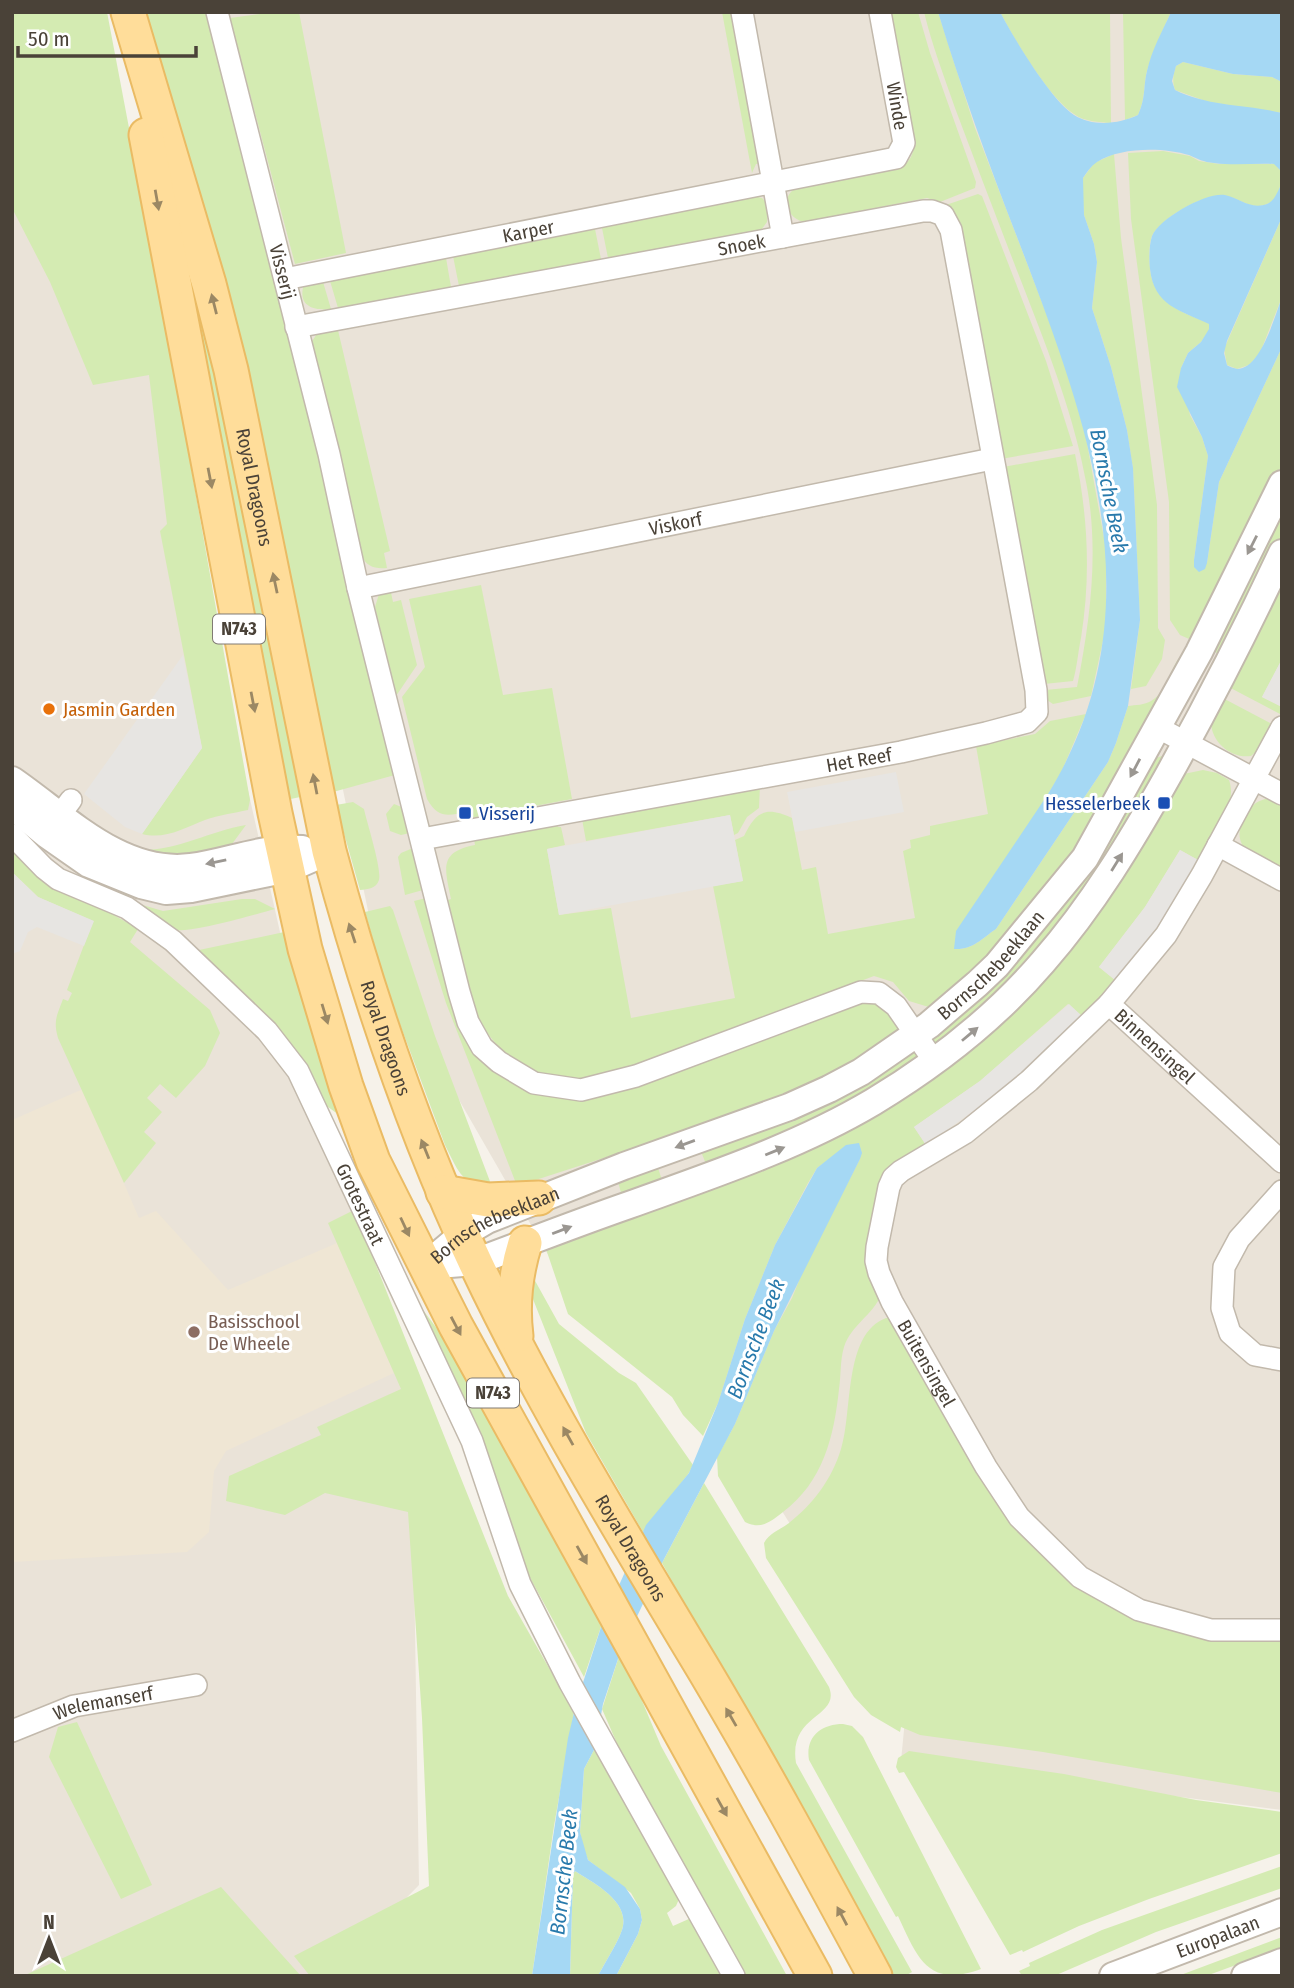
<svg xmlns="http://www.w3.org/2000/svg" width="1294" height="1988" viewBox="0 0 1294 1988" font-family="'Fira Sans Condensed',sans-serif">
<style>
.residential{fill:#eae3d8}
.education{fill:#efe6d4}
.green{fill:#d4ebb2}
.parking{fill:#e7e5e2}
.water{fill:#a5d8f4}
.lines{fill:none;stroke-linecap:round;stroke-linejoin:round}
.minor-casing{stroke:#c2b9ac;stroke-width:24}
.tertiary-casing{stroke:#c2b9ac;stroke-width:30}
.primary-casing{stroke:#eabb64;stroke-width:37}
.minor{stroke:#fff;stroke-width:21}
.tertiary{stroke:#fff;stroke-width:26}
.primary{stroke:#ffdd9a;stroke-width:33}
.oneway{fill:#9b8864}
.oneway2{fill:#9b9792}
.food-dot{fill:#e8710a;stroke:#fff;stroke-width:2.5}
.transit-dot{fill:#1a4fb4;stroke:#fff;stroke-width:2.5}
.education-dot{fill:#8d6e63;stroke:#fff;stroke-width:2.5}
.labels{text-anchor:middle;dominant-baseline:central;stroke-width:6;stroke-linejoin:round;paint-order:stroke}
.shield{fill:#fff;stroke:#807b74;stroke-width:2}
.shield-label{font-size:18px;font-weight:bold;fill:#4a4238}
.street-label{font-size:19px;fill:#4a4238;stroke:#fff}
.food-label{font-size:19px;fill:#c56008;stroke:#fff;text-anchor:start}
.transit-label{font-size:19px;fill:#164399;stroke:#fff;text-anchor:end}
.education-label{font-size:19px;fill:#785e54;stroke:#fff;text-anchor:start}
.water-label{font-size:21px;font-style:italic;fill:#287aac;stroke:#fff}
</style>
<rect width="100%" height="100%" fill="#f6f2ea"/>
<path class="residential" d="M12,12H72L325,1131L390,1325L420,1404L413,1502L419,1885L330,1976H12Z
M182,12H1282V1810L901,1761L906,1709L636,1278L573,1298L378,959Z"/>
<path class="education" d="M83,1089L139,1218L156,1211L228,1290L337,1243L394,1373L226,1451L214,1471L209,1532L187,1552L12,1562V1120Z"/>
<path class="green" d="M12,12H107L156,270L250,800L248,810C234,813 219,815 205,820C184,828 165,840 142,834L202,748L160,531L167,524L149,375L93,385L50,282L12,208Z
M143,12H205L244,146L395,775L333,792Z
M275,12H299L346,253L295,264L230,18Z
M722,12H734L762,163L756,164L752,173Z
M890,12H918L930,53L976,182L975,188L940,202L927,198L803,222C786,217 780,197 797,187L900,168C910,161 913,156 914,144Z
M924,12H938L975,128L1060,349L1083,421L1106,549V627L1091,696L1053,704L1047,700L1045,690L1077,687C1090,621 1099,554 1087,487C1075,418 1050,356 1025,291C1001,230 978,169 955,108C944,76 932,45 924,12Z
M1000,12H1110L1111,123C1099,122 1085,122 1074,114C1049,98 1014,39 1000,12Z
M1123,12H1171C1162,32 1153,50 1147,71C1143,88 1146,97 1138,115L1125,120Z
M1183,62L1233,74L1272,77L1282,82V113L1208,102L1175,90C1172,81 1173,75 1176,66Z
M1163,151L1190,156L1199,161L1219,164H1275L1282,172C1282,182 1279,200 1267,204C1251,211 1240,198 1226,196C1206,192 1161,218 1152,236C1149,244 1149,259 1150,268C1153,303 1181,312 1209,323L1210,329L1201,342L1188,353L1181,368L1190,415L1202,437L1208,456L1194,560L1207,563L1219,482L1282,347V465L1196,642L1180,635L1170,620L1169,502L1131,219L1128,153Z
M1114,154L1121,238L1157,505L1158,628L1165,640L1162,659L1146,686L1131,689L1140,620L1133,469L1127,430L1111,367L1092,308L1097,262L1094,244L1084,215L1082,192L1083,178L1094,163Z
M978,194L982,196L1046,361L1073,446L1001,459L946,205Z
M754,196L762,198L768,204L767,222L761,230L608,258L601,223Z
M1282,217V297L1260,353L1249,365L1237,369L1227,365L1224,349Z
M594,224L601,259L459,286L452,251Z
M445,252L451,287L338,308L328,274Z
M321,275L331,309C313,311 297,306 304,284Z
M200,303L305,796L286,800L193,305Z
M337,326L390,551L384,553L387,568C375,569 366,567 361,554L311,343L320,329Z
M1075,454C1088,516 1091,576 1081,638C1078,652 1077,668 1073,681L1044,684L1003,467Z
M1282,492V544L1224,657L1206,647Z
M1282,566V659L1262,697L1282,707L1280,714L1223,684Z
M481,585L503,695L552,688L572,799L471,818L469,812C448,815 439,820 427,799L402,697L425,667L409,599Z
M390,588L393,602L401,600L417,665L396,696L375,607L379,594Z
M1184,652L1190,654L1113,798L1029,921L932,1008L909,1001L893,982L874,976L615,1073C605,1076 593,1080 583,1081C576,1082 568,1080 561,1079C521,1073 490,1046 474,1009L445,901L451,899C445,869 438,852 475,845L474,839L557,824L558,827H561L565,845L547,849L559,915L611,908L631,1018L735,998L713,886L743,881L735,840L744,836C756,811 766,806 792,818L802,870L816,867L828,934L915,918L903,851L911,848L910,840L930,835V826L988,814L976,746L1035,734L1050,721L1086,714L1061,773L954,949C973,950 981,939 996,929L1108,762L1116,743L1128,706C1135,705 1145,705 1151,701C1168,692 1170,665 1184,652Z
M1217,695L1274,725L1259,749L1251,756C1232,759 1212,743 1211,723C1210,714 1215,703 1217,695Z
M1162,756L1166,757L1110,869L983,1016L868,1099L708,1169L700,1149L946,1017L1150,760Z
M1203,770L1217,773L1229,780C1238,805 1214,835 1202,857L1198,860L1180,850L1145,907L1099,967L1115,980L1111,985L1083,1017L1068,1004L980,1081L914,1127L926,1145C907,1172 861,1227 866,1260C867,1273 875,1284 881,1295C873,1315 851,1325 844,1347C840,1360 841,1376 839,1389C834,1437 823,1482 783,1512C770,1522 761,1530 745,1522L718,1476L717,1457L735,1424L774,1331L792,1298L807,1261L860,1159L824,1163L817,1168L808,1183L775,1245L745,1319L718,1403L703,1436L683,1415L672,1397L568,1314L545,1246L710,1181L990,1024L1179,775Z
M760,785L759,808L747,817L738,833L734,835L730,815L586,841L582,819Z
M1265,799H1273L1282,803V871C1257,857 1227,850 1245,816C1251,806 1255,802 1265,799Z
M353,802L364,809C367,823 382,869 379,880C376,889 368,889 360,890L336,805Z
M394,804L404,808L410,833L401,835L390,831L386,814Z
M246,825L232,844L223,850L180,860L142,850C179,850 210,831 246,825Z
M413,848L423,890L405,895L398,857L401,853Z
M14,853L48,884L100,907L138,929L130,942L210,1010L220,1033L205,1066L176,1098L160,1084L147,1098L162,1112L144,1132L156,1143L124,1183L58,1038C53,1020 57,1016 63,999L68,1001L72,993L67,990L93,921L38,897L12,872Z
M426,898L477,1052L583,1092L857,998L882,997L906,1034L799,1095L517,1186L446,1003L414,901Z
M242,899H255L275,909C256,914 184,936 168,929C158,924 147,912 139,904L163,911Z
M390,906L393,910L435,1036L494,1192C459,1178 462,1179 445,1145L388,992L365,912Z
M289,931L342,1117L321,1102L282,1039L233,984L211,967L199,950Z
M657,1165L664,1186L623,1200L617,1178Z
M354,1210L508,1596L574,1712L554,1826L532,1976H310L294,1956L429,1886L422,1718L408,1512L325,1493L285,1515L226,1501L229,1476L321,1435L317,1427L401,1389L328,1223Z
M528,1268L559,1324L619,1373L636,1383L693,1465L689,1473L643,1532L586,1433L525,1279Z
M420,1306L441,1334L529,1483L603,1621L584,1677L528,1574Z
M886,1318H891L1020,1532L1051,1564L1091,1594L1282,1638V1793L1043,1752L920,1735L901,1727L900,1732L871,1715L854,1697L766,1558L764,1543C769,1533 780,1530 789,1523C813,1504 832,1479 841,1449C853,1412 843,1334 886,1318Z
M704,1483L829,1687C841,1718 788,1713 796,1763L912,1972L905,1976H888L874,1946L662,1563Z
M620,1653L632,1677L661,1746L787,1976H743L619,1748L602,1709Z
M77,1722L152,1885L121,1899L49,1757L58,1727Z
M843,1724L852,1726L863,1737L981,1969C928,1988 918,1959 898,1916L896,1917L809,1760C805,1737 821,1724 843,1724Z
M595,1748L679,1899L676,1906L667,1913L673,1926L691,1918L726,1976H616L638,1934L642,1920L640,1909L631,1893L588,1860L583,1847L580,1832L584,1769Z
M909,1751L1064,1774L1196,1800L1282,1812V1853L1149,1899L1079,1926L1023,1952L1022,1950L1010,1955L904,1772L899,1773L896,1767L898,1758Z
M1282,1866V1888L1156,1932L1054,1976H1022L1019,1971L1030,1966L1029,1963L1102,1930Z
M575,1871C592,1882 628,1900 623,1926C621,1938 604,1964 598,1976H570L573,1874Z
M221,1887L301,1976H23L198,1897Z
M1282,1937V1948L1206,1976H1178Z"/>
<path class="parking" d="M183,655L202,748L142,834L125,827L84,794Z
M1282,659V707L1262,697Z
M896,772L904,812L795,832L787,792Z
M730,815L743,881L559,915L547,849Z
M1180,850L1198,860L1161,922L1115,980L1099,967L1145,907Z
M12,872L38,897L94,921L84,946L37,927L28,932L20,951L12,954Z
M1069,1004L1083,1017L1008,1086L926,1145L914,1127L980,1081Z"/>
<path class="water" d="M938,12H1000C1014,38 1050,99 1074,115C1093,127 1119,124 1138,115C1146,97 1143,88 1147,71C1152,49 1162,32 1171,12H1282V82L1272,77L1233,74L1183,62L1176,66L1172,81L1175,90C1209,107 1246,104 1282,113V172L1274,164C1254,163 1235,166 1214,163C1203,162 1198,159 1189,155C1163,147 1120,147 1097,162C1091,166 1087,172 1083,178L1084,215L1094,244L1097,262L1092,308L1111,367L1127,430L1133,468L1140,620L1128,706L1116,743L1108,762L996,929C981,939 973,950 954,949L956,931L1048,794C1161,610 1087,420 1017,237C988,162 961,88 938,12Z
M1282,183V217L1227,341L1224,353L1227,365C1227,366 1237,369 1237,369C1261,369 1275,315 1282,297V347L1219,482L1207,563L1205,569L1199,572L1194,567V560L1208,456L1202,437L1177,387L1181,368L1188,353L1201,342L1209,329V324C1180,310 1154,306 1150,269C1149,260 1149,245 1152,236C1160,218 1206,192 1225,195C1240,198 1250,210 1267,204C1275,201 1278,190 1282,183Z
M859,1143L862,1153L860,1159L774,1331L735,1424L662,1563L620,1653L603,1704L595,1748L584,1769L580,1832L588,1860L625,1887L640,1909L642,1920L638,1934L616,1976H598C604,1964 621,1938 623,1926C628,1900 592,1882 575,1871L573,1874L570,1976H532L568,1738L576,1704L603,1621L646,1525L689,1473L718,1403L745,1319L775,1245L817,1168L846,1145Z"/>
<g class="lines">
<defs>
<g id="minor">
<path id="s1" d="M217,12L329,454L358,588L459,992L468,1022L482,1047L499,1062L534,1083L581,1090L636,1076L861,992L879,993L896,1006L934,1061"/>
<path d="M742,12L783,237"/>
<path id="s2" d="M285,279L896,158L904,143L880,12"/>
<path id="s3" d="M296,327L923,211H932L943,215L951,230L1036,690L1037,712L1027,722L986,733L901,752L422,839"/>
<path id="s4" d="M358,588L992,459"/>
<path d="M1157,727L1282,794"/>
<path id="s5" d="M1282,727L1202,875L1166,935L1109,1004L1282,1162"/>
<path d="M51,827L71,800"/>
<path id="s6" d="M12,835L44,868L58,879L127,908L173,941L267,1031L298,1071L472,1441L520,1584L570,1683L734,1976"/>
<path d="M1218,845L1282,880"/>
<path id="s7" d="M1109,1004L1029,1081L965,1133L901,1171L893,1178L889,1187L877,1247L876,1261L879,1273L892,1302L986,1467L1019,1517L1080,1577L1139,1610L1211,1630H1282"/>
<path d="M1282,1191L1239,1239L1224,1267L1222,1308L1230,1333L1255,1355L1282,1360"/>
<path id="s8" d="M12,1731L74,1706L196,1685"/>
</g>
<g id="tertiary">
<path d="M12,780C66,817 121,876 191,867C229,862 264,846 302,849"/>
<path d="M12,806L46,834L89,864L141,885L166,891L191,889L288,869L329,851"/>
<path id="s9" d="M425,1266L463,1234L487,1220L624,1166L789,1107L829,1089L861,1072L929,1025L977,984L997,965L1085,858L1199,652L1282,484"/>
<path d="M425,1266L475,1262C526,1243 577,1223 629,1205C712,1175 797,1147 873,1102C936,1064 995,1018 1043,962C1093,905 1132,840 1169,774C1209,702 1247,628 1282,553"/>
<path id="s10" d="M1113,1976L1282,1912"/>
<path d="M1245,1976L1282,1962"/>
</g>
<g id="primary">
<path id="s11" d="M128,12L209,284L231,370L329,851C367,992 414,1134 477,1266C538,1395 613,1518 686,1640C753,1750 814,1863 875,1976"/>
<path d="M146,135L275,813L305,949L346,1086L373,1161L456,1326L815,1976"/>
<path d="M443,1192L488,1200L539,1198"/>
<path d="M516,1336C512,1304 515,1275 525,1243"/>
</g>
</defs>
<use href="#minor" class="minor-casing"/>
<use href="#tertiary" class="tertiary-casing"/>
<use href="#primary" class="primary-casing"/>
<use href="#minor" class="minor"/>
<use href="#tertiary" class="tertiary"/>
<use href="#primary" class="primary"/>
</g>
<defs><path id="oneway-solid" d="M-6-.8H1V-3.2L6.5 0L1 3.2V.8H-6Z" transform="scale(1.75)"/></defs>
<g class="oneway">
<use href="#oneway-solid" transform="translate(157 200) rotate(80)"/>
<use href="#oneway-solid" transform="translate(214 304) rotate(-104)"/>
<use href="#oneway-solid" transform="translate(210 478) rotate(79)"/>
<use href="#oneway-solid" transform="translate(275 583) rotate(-102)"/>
<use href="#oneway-solid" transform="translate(253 702) rotate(79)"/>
<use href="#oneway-solid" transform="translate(315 784) rotate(-101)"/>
<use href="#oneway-solid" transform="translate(352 933) rotate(-108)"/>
<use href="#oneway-solid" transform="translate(325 1014) rotate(73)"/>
<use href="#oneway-solid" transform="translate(425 1149) rotate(-112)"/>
<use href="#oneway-solid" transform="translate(405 1227) rotate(65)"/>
<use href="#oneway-solid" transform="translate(456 1326) rotate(62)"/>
<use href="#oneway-solid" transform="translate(568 1436) rotate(-119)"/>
<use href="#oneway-solid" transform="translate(582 1555) rotate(61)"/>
<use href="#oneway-solid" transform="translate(731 1717) rotate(-120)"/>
<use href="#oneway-solid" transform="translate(722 1807) rotate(61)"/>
<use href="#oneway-solid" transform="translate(842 1916) rotate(-118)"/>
</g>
<g class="oneway2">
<use href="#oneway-solid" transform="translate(1252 545) rotate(117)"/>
<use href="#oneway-solid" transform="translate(1135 768) rotate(118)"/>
<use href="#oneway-solid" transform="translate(216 862) rotate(168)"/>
<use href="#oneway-solid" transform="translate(1117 862) rotate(-58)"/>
<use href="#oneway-solid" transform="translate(970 1034) rotate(-40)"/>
<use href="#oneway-solid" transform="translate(685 1144) rotate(160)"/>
<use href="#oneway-solid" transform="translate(775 1151) rotate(-22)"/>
<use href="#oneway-solid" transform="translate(562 1230) rotate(-21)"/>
</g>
<circle class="food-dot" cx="49" cy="709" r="7"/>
<g class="transit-dot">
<rect x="1157" y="796" width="14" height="14" rx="3.5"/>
<rect x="458" y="806" width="14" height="14" rx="3.5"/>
</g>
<circle class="education-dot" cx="194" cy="1332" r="7"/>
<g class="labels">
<g class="shield">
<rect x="213" y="614.5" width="52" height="29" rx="5"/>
<rect x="467" y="1378.5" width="52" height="29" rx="5"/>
</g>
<g class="shield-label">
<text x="239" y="629">N743</text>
<text x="493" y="1393">N743</text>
</g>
<g class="street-label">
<text transform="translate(897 106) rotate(80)">Winde</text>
<text stroke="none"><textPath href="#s2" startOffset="248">Karper</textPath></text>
<text stroke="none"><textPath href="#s3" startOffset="453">Snoek</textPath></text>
<text stroke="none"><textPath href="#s1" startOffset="268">Visserij</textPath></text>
<text stroke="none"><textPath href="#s11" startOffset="492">Royal Dragoons</textPath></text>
<text stroke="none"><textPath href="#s4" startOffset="324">Viskorf</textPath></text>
<text transform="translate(859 760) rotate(-10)">Het Reef</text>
<text stroke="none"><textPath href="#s9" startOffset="649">Bornschebeeklaan</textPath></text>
<text stroke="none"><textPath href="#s11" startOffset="1059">Royal Dragoons</textPath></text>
<text stroke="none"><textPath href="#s5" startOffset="390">Binnensingel</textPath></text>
<text stroke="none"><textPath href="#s6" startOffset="523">Grotestraat</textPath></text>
<text stroke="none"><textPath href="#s9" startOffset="82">Bornschebeeklaan</textPath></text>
<text stroke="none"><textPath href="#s7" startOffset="478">Buitensingel</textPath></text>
<text stroke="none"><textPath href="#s11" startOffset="1626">Royal Dragoons</textPath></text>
<text stroke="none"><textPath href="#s8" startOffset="96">Welemanserf</textPath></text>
<text stroke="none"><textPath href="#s10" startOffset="112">Europalaan</textPath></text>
</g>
<g class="food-label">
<text x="63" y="709">Jasmin Garden</text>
</g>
<g class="transit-label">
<text x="1150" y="803">Hesselerbeek</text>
<text x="479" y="813" text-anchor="start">Visserij</text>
</g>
<g class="education-label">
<text x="208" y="1321">Basisschool<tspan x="208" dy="22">De Wheele</tspan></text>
</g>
<g class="water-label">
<text transform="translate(1109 491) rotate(79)">Bornsche Beek</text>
<text transform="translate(756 1339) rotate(-69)">Bornsche Beek</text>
<text transform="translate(564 1872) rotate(-84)">Bornsche Beek</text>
</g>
</g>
<rect width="1294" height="1988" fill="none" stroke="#4a4238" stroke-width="28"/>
<g transform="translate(49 1939)" stroke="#ffffff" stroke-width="5" paint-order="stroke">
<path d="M0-5L12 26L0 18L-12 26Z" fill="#4a4238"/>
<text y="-10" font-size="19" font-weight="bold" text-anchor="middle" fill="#4a4238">N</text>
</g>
<path d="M18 46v10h178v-10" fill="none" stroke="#4a4238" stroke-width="3.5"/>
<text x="28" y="46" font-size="21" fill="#4a4238" stroke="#ffffff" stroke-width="5" paint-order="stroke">50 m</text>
</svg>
